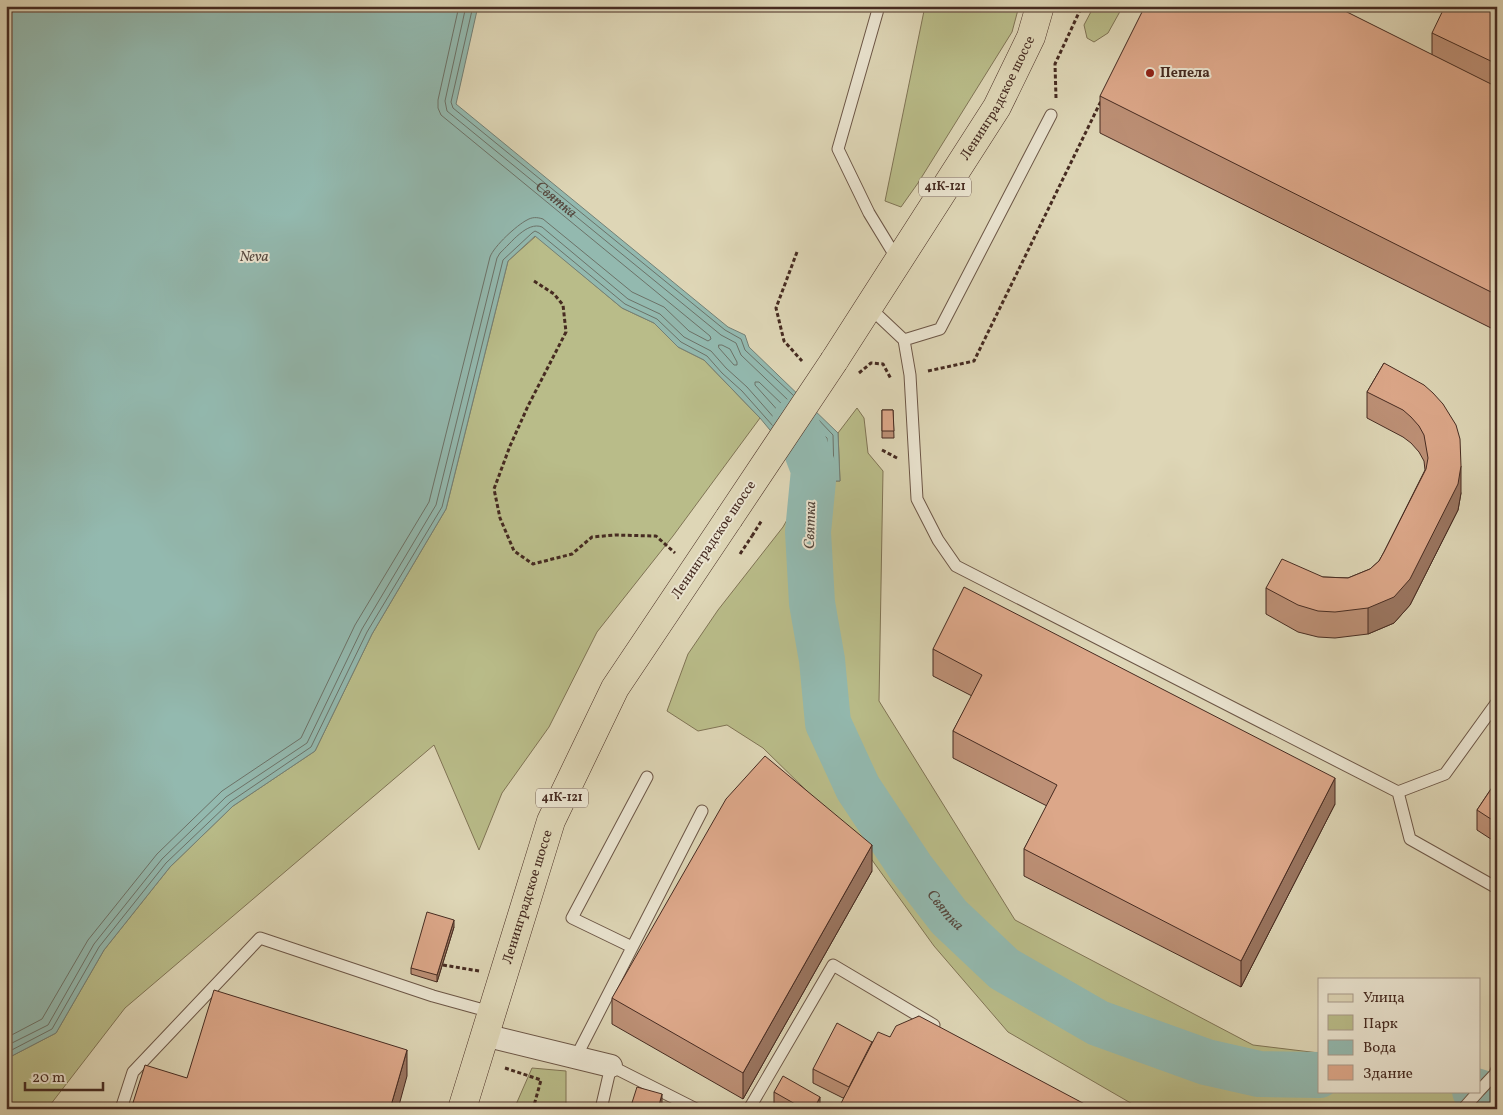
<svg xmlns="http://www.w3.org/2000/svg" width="1503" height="1115" viewBox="0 0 1503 1115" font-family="Vollkorn,serif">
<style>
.green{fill:#b9bc89;stroke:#807455}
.water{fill:#93b9af;stroke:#748076}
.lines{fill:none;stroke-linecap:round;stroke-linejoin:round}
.shore{stroke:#6c7268;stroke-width:1}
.river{stroke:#93b9af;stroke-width:46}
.service-casing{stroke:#6c5646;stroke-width:13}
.minor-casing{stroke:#6c5646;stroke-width:24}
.primary-casing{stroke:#462b21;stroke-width:29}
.path{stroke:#462b21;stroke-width:3;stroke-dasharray:4 2.5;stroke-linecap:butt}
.service{stroke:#eae4d0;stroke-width:11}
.minor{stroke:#eae4d0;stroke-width:22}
.primary{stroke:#ded6b6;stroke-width:28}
.primary-bridge-casing{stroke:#462b21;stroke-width:29;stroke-linecap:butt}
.path-bridge{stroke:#462b21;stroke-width:3;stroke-dasharray:4 2.5;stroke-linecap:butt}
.primary-bridge{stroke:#ded6b6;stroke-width:28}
.wall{fill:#bd9076;stroke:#462b21}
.shaded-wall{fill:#9a7560;stroke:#462b21}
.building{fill:#dca789;stroke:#462b21}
.poi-dot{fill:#8f2418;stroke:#eae4d0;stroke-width:2}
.labels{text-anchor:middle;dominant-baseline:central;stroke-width:4;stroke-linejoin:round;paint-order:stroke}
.shield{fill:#eae4d0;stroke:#776256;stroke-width:1}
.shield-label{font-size:12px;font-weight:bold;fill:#462b21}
.poi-label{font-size:14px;font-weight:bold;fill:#462b21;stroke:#eae4d0;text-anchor:start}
.street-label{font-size:14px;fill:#462b21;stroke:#eae4d0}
.water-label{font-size:15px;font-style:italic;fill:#55473d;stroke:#eae4d0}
</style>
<rect width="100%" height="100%" fill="#ded6b6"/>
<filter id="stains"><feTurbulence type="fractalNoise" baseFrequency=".004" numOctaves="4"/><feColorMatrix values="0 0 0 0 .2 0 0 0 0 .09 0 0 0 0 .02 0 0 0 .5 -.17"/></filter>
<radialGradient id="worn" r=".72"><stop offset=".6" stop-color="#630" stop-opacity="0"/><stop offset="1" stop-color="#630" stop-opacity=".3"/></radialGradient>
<path class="green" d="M925,6H1019L1012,32L918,183L901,207L885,201Z
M1094,6H1123L1108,33L1094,42L1087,38L1084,25Z
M536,236L622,308L654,323L678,347L704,360L760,418L673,536L597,632L549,727L502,793L479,850L434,745L125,1008L47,1109H6V1059L56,1033L104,950L170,867L233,806L315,751L372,634L446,509L508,261Z
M857,408L864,418L868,453L883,471L879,701L1015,920L1253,1045L1319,1053V1091H1479V1072L1497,1075V1109H1141L1008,1032L934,946L859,842L763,748L727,725L698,731L667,711L688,654L718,610L783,527L809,481H840L838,433Z
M532,1068L566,1071V1109H514Z"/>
<path class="water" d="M6,6H478L456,104L728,327L745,335L749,347L838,433L840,481H809L794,459L760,418L704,360L678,347L654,323L622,308L535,236L508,261L446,509L372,634L315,751L233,806L170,867L104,950L56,1033L6,1059Z"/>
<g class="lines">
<g class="shore">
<path id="s1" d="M466,6L445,101L447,111L721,335L736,343L741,355L789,401"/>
<path d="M473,6L451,102L453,108L725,330L741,339L745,350L793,395"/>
<path d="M719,345H722L730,349L737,362V365H734L719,348Z"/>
<path d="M781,414L755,385V382H759L785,407"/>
<path d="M801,438L816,458H820V440L807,428"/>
<path d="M796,444L815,470L828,469L827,438L811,422"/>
<path d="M793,450L811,476L834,475L833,435L815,416"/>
<path d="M6,1038L42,1019L88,940L157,854L222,791L301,738L355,625L429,502L490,257C494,246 517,225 527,220C532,217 537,217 543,219L632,292L664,307L689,331L708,341L711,339L710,336L441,115L438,108V100L459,6"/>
<path d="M6,1046L48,1025L94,944L162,859L226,797L307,743L362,629L436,505L497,258L500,253C511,243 527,221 542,227L628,299L660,314L684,337L711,351L726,368L747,387L776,420"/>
<path d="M6,1053L52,1029L99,947L166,863L230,802L311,747L367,632L442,507L503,260L532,233L535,231L539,233L625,304L657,319L681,342L707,356L722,373L742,391L773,426"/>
</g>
<g class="river">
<path id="s2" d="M795,421L814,470L808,532L812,603L822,660L828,723L858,788L911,868L949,917L1004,969L1098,1023L1206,1062L1259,1074L1319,1075"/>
<path d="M1475,1091L1497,1098"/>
</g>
<defs>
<path id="service" d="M879,6L838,149L869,213L897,259
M869,307L904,340L910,375L917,499L938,540L956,566L1398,792L1445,774L1497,702
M904,340L940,329L1051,115
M1398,792L1410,839L1497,888
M632,947L572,918L647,777
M576,1057L702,811
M1479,1091L1495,1074L1497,1069
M121,1109L133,1072L260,938L433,996L491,1012
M601,1109L611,1066L696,1109
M749,1109L833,965L934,1025
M1463,1109L1479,1091"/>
<path id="minor" d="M484,1035L611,1066"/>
<g id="primary">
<path id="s3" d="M834,361L997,107L1031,37L1040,6"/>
<path id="s4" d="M462,1109L551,821L615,688L729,518"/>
</g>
</defs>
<use href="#service" class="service-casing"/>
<use href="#minor" class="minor-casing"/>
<use href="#primary" class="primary-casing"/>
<path class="path" d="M1056,98L1055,64L1082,6
M797,252L776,308L784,341L802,361
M534,281L554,294L563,305L566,332L528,406L510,446L494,489L500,518L514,551L533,564L572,554L592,537L615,535L656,536L675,553
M928,371L974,361L1102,99
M859,373L871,363L883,364L891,379
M882,450L897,458
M740,554L752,536
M443,965L479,971
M505,1068L541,1080L533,1109"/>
<use href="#service" class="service"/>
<use href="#minor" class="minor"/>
<use href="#primary" class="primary"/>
<defs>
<path id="primary-bridge" d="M729,518L834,361"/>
</defs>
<use href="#primary-bridge" class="primary-bridge-casing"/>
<path class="path-bridge" d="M752,536L762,520"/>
<use href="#primary-bridge" class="primary-bridge"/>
</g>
<path class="wall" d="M1497,6V331L1100,133V96L1432,55V33Z
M1384,363L1461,493L1458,510L1410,605L1394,623L1368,634L1335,638L1318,637L1298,632L1266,614V588L1323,577L1348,578L1370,569L1379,561L1384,552L1425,470L1424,461L1419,452L1411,443L1403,437L1367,418V392Z
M882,410H893L894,438H882Z
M933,649L1335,804L1241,987L1024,876V849L1047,806L953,758V731L972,696L933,676Z
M1497,780V843L1477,830V810Z
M872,871L743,1099L612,1024V998Z
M454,927L437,982L411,974V968Z
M919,1016L843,1098L813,1083V1069L872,1042L890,1037Z
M774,1092L820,1109H779L774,1106Z"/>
<path class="shaded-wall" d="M1461,466V493L1458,510L1410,605L1394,623L1368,634V608Z
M1335,778V804L1241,987V961Z
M872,845V871L743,1099V1073Z
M454,920V927L437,982V975Z
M407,1050V1076L398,1109H390Z
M662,1094V1109H658Z
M820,1097V1109H814Z"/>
<path class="building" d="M1145,6H1335L1497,87V295L1100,96Z
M1445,6H1497V64L1432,33Z
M1384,363L1424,385L1433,393L1443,404L1456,425L1460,439L1461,466L1458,484L1410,579L1394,597L1368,608L1335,612L1318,611L1298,605L1266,588L1282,559L1323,577L1348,578L1370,569L1379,561L1384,552L1426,469L1428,458L1424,435L1419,426L1411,417L1403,410L1367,392Z
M882,410H893L894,431H882Z
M964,587L1335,778L1241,961L1024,849L1057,785L953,731L982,675L933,649Z
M765,756L872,845L743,1073L612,998L726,799Z
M1497,780V823L1477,810Z
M427,912L454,920L437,975L411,968Z
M214,990L407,1050L390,1109H131L145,1065L187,1078Z
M919,1016L1094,1109H838L878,1032L890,1037L896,1026Z
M837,1023L872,1042L849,1087L813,1069Z
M783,1076L820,1097L814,1109H804L774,1092Z
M637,1087L662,1094L658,1109H630Z"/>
<circle class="poi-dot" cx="1150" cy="73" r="5"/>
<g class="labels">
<g class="shield">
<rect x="919" y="177.5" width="52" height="19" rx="4"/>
<rect x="536" y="788.5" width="52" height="19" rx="4"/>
</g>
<g class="shield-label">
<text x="945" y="187">41К-121</text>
<text x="562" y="798">41К-121</text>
</g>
<g class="poi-label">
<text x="1160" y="73">Пепела</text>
</g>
<g class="street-label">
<text stroke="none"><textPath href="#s3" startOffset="310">Ленинградское шоссе</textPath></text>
<text transform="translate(714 540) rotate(-56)">Ленинградское шоссе</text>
<text stroke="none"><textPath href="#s4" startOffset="222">Ленинградское шоссе</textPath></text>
</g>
<g class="water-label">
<text stroke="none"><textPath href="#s1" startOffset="248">Святка</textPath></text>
<text x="254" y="257">Neva</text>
<text transform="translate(811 525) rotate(-88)">Святка</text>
<text stroke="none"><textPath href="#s2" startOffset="529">Святка</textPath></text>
</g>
</g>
<rect width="1503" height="1115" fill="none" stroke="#ded6b6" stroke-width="25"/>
<rect x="8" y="8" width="1488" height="1100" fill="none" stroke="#462b21" stroke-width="2.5"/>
<rect x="12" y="12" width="1478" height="1090" fill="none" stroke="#462b21"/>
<rect x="1318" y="978" width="162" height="115" fill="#eae4d0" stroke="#a89a8a"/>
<rect x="1328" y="994" width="25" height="8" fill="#ded6b6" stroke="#a89a8a"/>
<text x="1363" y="1002" font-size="15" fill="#462b21">Улица</text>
<rect x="1328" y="1015" width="25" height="15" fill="#b9bc89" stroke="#a89a8a"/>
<text x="1363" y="1028" font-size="15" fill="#462b21">Парк</text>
<rect x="1328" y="1040" width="25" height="15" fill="#93b9af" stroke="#a89a8a"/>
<text x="1363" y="1052" font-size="15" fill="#462b21">Вода</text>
<rect x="1328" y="1065" width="25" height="15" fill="#dca789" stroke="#a89a8a"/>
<text x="1363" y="1078" font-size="15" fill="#462b21">Здание</text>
<path d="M25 1082v8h78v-8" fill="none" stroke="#462b21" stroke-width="2.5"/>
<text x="32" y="1082" font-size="15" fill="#462b21" stroke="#eae4d0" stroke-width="4" paint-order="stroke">20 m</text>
<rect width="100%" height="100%" filter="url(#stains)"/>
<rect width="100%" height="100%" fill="url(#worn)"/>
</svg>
